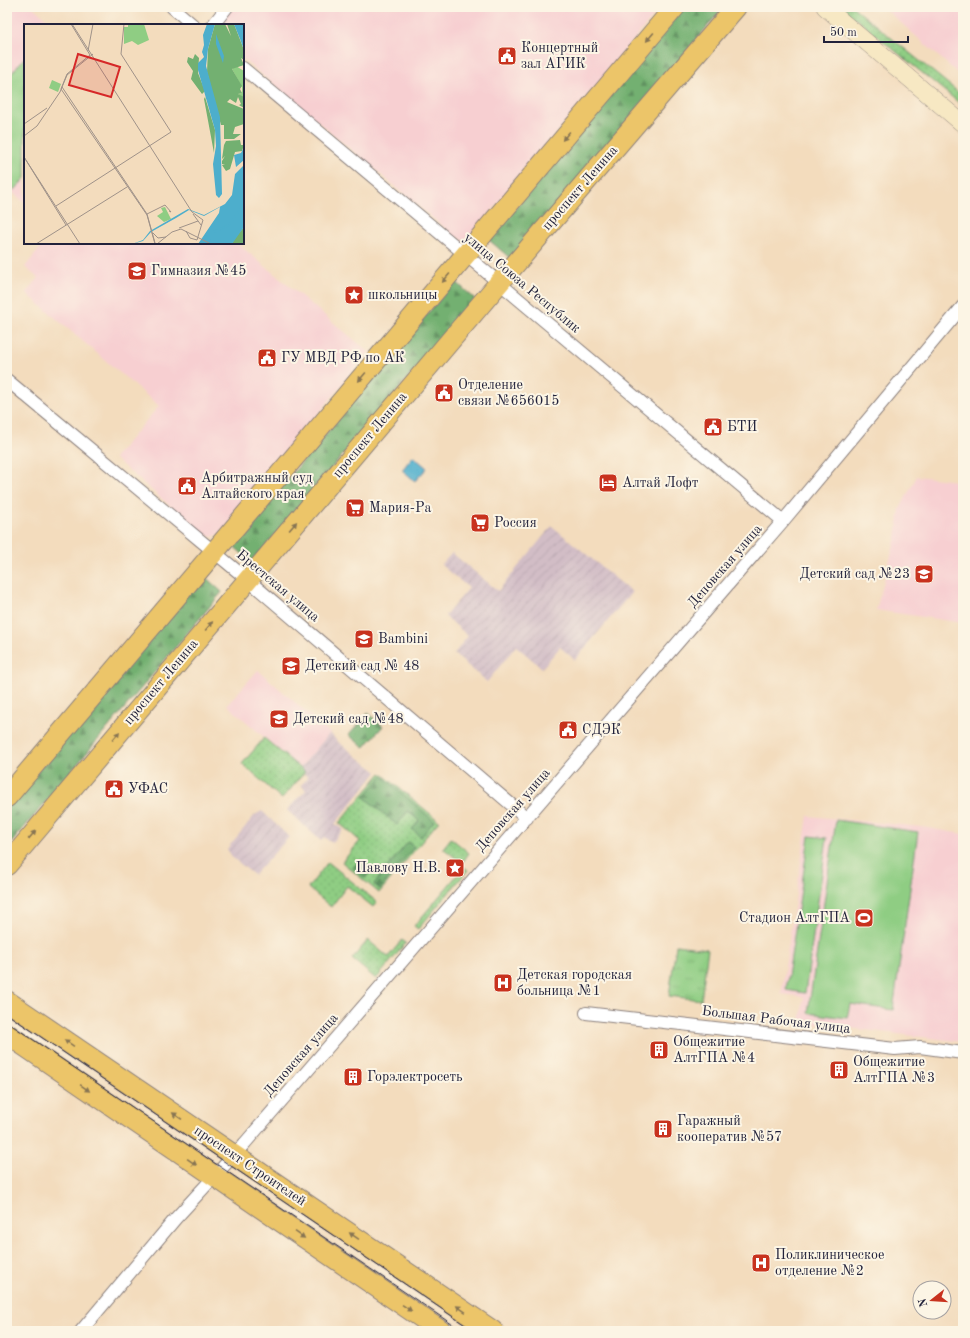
<svg xmlns="http://www.w3.org/2000/svg" width="970" height="1338" viewBox="0 0 970 1338" font-family="'Old Standard TT',serif">
<style>
.built{fill:#f7cfd1}
.industrial{fill:url(#industrial-furrows)}
.grass{fill:url(#grass-dots);stroke:#58785f}
.forest{fill:url(#forest-firs);stroke:#4a6956}
.park{fill:url(#park-tufts);stroke:#58785f}
.pitch{fill:#8fcd83;stroke:#58785f}
.water{fill:#4daecc;stroke:#386884}
.lines{fill:none;stroke-linecap:round;stroke-linejoin:round}
.street-casing{stroke:#8a7f7c;stroke-width:14}
.secondary-casing{stroke:#8a7f7c;stroke-width:18}
.primary-casing{stroke:#8a7f7c;stroke-width:22}
.street{stroke:#fff;stroke-width:12}
.secondary{stroke:#f7e8c3;stroke-width:17}
.primary{stroke:#ecc569;stroke-width:20}
.tram{stroke:#22223b;stroke-width:1}
.oneway{fill:#877452}
.labels{text-anchor:middle;dominant-baseline:central;stroke-width:4;stroke-linejoin:round;paint-order:stroke}
.poi-label{font-size:14px;fill:#22223b;stroke:#fcf5e5;text-anchor:start}
.street-label{font-size:14px;fill:#22223b;stroke:#fcf5e5}
.inset-river{fill:none;stroke:#4daecc;stroke-width:2}
.inset-road{fill:none;stroke:#9f9289;stroke-width:1}
.view{fill:#d62828;fill-opacity:0.15;stroke:#d62828;stroke-width:2}
.inset-edge{fill:none;stroke:#22223b;stroke-width:2}
</style>
<defs>
<pattern id="industrial-furrows" width="10" height="10" patternUnits="userSpaceOnUse"><rect width="10" height="10" fill="#d2bdc6"/><path d="M-1 1l2-2M0 10L10 0M9 11l2-2" fill="none" stroke="#b4a2ab"/></pattern>
<pattern id="grass-dots" width="8" height="8" patternUnits="userSpaceOnUse"><rect width="8" height="8" fill="#8fcd83"/><path d="M2 2h.1M6 6h.1" fill="none" stroke="#7bb072" stroke-width="1.8" stroke-linecap="round"/></pattern>
<pattern id="forest-firs" width="22" height="20" patternUnits="userSpaceOnUse"><rect width="22" height="20" fill="#73b071"/><path d="M5 1l3.5 6h-7zM16 11l3.5 6h-7z" fill="#5e8f5e"/></pattern>
<pattern id="park-tufts" width="24" height="20" patternUnits="userSpaceOnUse"><rect width="24" height="20" fill="#8fcd83"/><path d="M3 7l-1-3M5 7V3M7 7l1-3M15 17l-1-3M17 17v-4M19 17l1-3" fill="none" stroke="#7bb072"/></pattern>
</defs>
<rect width="100%" height="100%" fill="#fcf5e5"/>
<filter id="ink" filterUnits="userSpaceOnUse"><feTurbulence type="fractalNoise" baseFrequency=".025" numOctaves="2"/><feDisplacementMap in="SourceGraphic" scale="8" xChannelSelector="R" yChannelSelector="G"/><feConvolveMatrix kernelMatrix="1 2 1 2 8 2 1 2 1" color-interpolation-filters="sRGB"/></filter>
<filter id="wash" filterUnits="userSpaceOnUse"><feTurbulence type="fractalNoise" baseFrequency=".012" numOctaves="4" result="noise"/><feDisplacementMap in="SourceGraphic" scale="16" xChannelSelector="R" yChannelSelector="G"/><feGaussianBlur stdDeviation="0.9" result="paint"/><feColorMatrix in="noise" values="0 0 0 0 0 0 0 0 0 0 0 0 0 0 0 0 0 1.4 0 .05"/><feComposite in="paint" operator="in"/></filter>
<g filter="url(#wash)">
<rect width="100%" height="100%" fill="#f3dcbd"/>
<path class="built" d="M7,7H33L53,25H25V203L11,191L7,192Z
M232,7H661L470,237L462,240L454,236L243,59V25H218Z
M883,7H963V78Z
M44,243H237L369,352L220,534L212,537L204,535L114,458L159,406L26,293L38,278L25,267Z
M917,476L963,482V623L876,610L896,537L900,508Z
M258,670L330,733L300,768L227,705Z
M808,816L922,827L963,834V1042L800,1022L804,997L781,994Z"/>
<path class="industrial" d="M552,526L632,592L575,660L560,647L542,668L516,646L487,682L454,654L468,636L445,616L469,588L441,565L452,553L498,591Z
M330,733L337,741L377,772L335,824L343,830L332,843L324,837L321,841L287,810L306,790L301,785L308,778L300,768Z
M262,811L289,837L254,875L233,858L227,849L255,815Z"/>
<path class="grass" d="M841,7H853L963,96V106Z
M264,738L305,772L282,799L242,764Z
M381,773L439,821L379,893L342,862L360,841L339,823Z
M451,838L469,853L462,863L443,848Z
M328,862L377,902L373,907L347,886L331,907L308,888Z
M464,867L468,870L418,929L414,926Z
M368,940L388,957L402,940L406,943L376,979L352,959Z"/>
<path class="forest" d="M684,7H724L511,259L489,240Z
M455,281L475,299L252,562L232,545Z
M203,575L222,592L7,848V808Z
M368,713L383,726L364,748L349,735Z
M382,776L434,821L421,837L412,829L419,821L408,811L397,825L364,797Z
M408,842L414,847L380,889L374,884Z
M360,860L372,870L365,878L353,868Z"/>
<path class="park" d="M676,945L708,949L701,1000L669,996Z"/>
<path class="pitch" d="M25,57V178L15,190L7,184V79Z
M836,820L918,832L893,1010L850,1004L847,1018L808,1013Z
M809,836L827,838L805,993L786,990Z"/>
<path class="water" d="M413,456L427,468L415,481L402,470Z"/>
</g>
<g filter="url(#ink)">
<g class="lines">
<defs>
<path id="street" d="M172,7L193,25
M213,25L227,7
M243,68L783,521
M7,380L248,580L527,818
M586,1013L895,1049L920,1047L963,1053
M81,1331L176,1218L245,1143L783,521L963,306"/>
<path id="secondary" d="M825,7L963,124"/>
<path id="primary" d="M7,797L675,7
M7,865L499,283L736,7
M7,1001L493,1331
M7,1034L441,1331"/>
</defs>
<use href="#street" class="street-casing"/>
<use href="#secondary" class="secondary-casing"/>
<use href="#primary" class="primary-casing"/>
<use href="#street" class="street"/>
<use href="#secondary" class="secondary"/>
<use href="#primary" class="primary"/>
<path class="tram" d="M7,1014L474,1331
M7,1022L462,1331"/>
</g>
<defs><path id="oneway-solid" d="M-6-.8H1V-3.2L6.5 0L1 3.2V.8H-6Z"/></defs>
<g class="oneway">
<use href="#oneway-solid" transform="translate(650 37) rotate(130)"/>
<use href="#oneway-solid" transform="translate(566 136) rotate(130)"/>
<use href="#oneway-solid" transform="translate(446 278) rotate(130)"/>
<use href="#oneway-solid" transform="translate(362 377) rotate(130)"/>
<use href="#oneway-solid" transform="translate(293 526) rotate(-50)"/>
<use href="#oneway-solid" transform="translate(209 626) rotate(-50)"/>
<use href="#oneway-solid" transform="translate(116 736) rotate(-50)"/>
<use href="#oneway-solid" transform="translate(32 835) rotate(-50)"/>
<use href="#oneway-solid" transform="translate(69 1043) rotate(-146)"/>
<use href="#oneway-solid" transform="translate(85 1088) rotate(35)"/>
<use href="#oneway-solid" transform="translate(177 1116) rotate(-146)"/>
<use href="#oneway-solid" transform="translate(192 1162) rotate(35)"/>
<use href="#oneway-solid" transform="translate(300 1235) rotate(34)"/>
<use href="#oneway-solid" transform="translate(354 1236) rotate(-146)"/>
<use href="#oneway-solid" transform="translate(407 1308) rotate(34)"/>
<use href="#oneway-solid" transform="translate(461 1309) rotate(-146)"/>
</g>
</g>
<defs>
<symbol id="civic-square" viewBox="-11 -11 22 22"><rect x="-9" y="-9" width="18" height="18" rx="4" fill="#c8321e" stroke="#fcf5e5"/><path d="M-.6-6.5H3V-4.5H.6V-3L4-1V1h2V6H-6V1h2V-1L-.6-3ZM-1.2 2.5V6h2.4V2.5Z" fill="#fff"/></symbol>
<symbol id="school-square" viewBox="-11 -11 22 22"><rect x="-9" y="-9" width="18" height="18" rx="4" fill="#c8321e" stroke="#fcf5e5"/><path d="M0-5L7-2L0 1L-7-2ZM-4 1L0 2.5L4 1V4Q0 6-4 4Z" fill="#fff"/></symbol>
<symbol id="sight-square" viewBox="-11 -11 22 22"><rect x="-9" y="-9" width="18" height="18" rx="4" fill="#c8321e" stroke="#fcf5e5"/><path d="M0-6L1.8-2.2L6-1.7L2.9 1.2L3.7 5.4L0 3.3L-3.7 5.4L-2.9 1.2L-6-1.7L-1.8-2.2Z" fill="#fff"/></symbol>
<symbol id="hotel-square" viewBox="-11 -11 22 22"><rect x="-9" y="-9" width="18" height="18" rx="4" fill="#c8321e" stroke="#fcf5e5"/><path d="M-6-4.5h1.5V1H6V5H4.5V3h-9V5H-6ZM-4 0a1.8 1.8 0 1 1 3.6 0ZM.5 0V-2.5h3Q6-2.5 6 0Z" fill="#fff"/></symbol>
<symbol id="supermarket-square" viewBox="-11 -11 22 22"><rect x="-9" y="-9" width="18" height="18" rx="4" fill="#c8321e" stroke="#fcf5e5"/><path d="M-6-5.5h2.5l.6 2H6L4.5 2H-2.5L-4.4-4H-6ZM-1.5 3.2a1.3 1.3 0 1 0 .1 0ZM3 3.2a1.3 1.3 0 1 0 .1 0Z" fill="#fff"/></symbol>
<symbol id="stadium-square" viewBox="-11 -11 22 22"><rect x="-9" y="-9" width="18" height="18" rx="4" fill="#c8321e" stroke="#fcf5e5"/><path d="M0-5a6.5 5 0 1 0 0 10a6.5 5 0 1 0 0-10ZM-3.5-1.8h7v3.6h-7Z" fill="#fff"/></symbol>
<symbol id="hospital-square" viewBox="-11 -11 22 22"><rect x="-9" y="-9" width="18" height="18" rx="4" fill="#c8321e" stroke="#fcf5e5"/><path d="M-5-5h3v3.5h4V-5h3V5h-3V1.5h-4V5h-3Z" fill="#fff"/></symbol>
<symbol id="building-square" viewBox="-11 -11 22 22"><rect x="-9" y="-9" width="18" height="18" rx="4" fill="#c8321e" stroke="#fcf5e5"/><path d="M-4-6H4V6H1V3H-1V6H-4ZM-2.5-4.3h1.7v1.8h-1.7ZM.8-4.3h1.7v1.8H.8ZM-2.5-1h1.7V.8h-1.7ZM.8-1h1.7V.8H.8Z" fill="#fff"/></symbol>
</defs>
<g fill-rule="evenodd">
<use href="#civic-square" x="496" y="45" width="22" height="22"/>
<use href="#school-square" x="126" y="260" width="22" height="22"/>
<use href="#sight-square" x="343" y="284" width="22" height="22"/>
<use href="#civic-square" x="256" y="347" width="22" height="22"/>
<use href="#civic-square" x="433" y="382" width="22" height="22"/>
<use href="#civic-square" x="702" y="416" width="22" height="22"/>
<use href="#hotel-square" x="597" y="472" width="22" height="22"/>
<use href="#civic-square" x="176" y="475" width="22" height="22"/>
<use href="#supermarket-square" x="344" y="497" width="22" height="22"/>
<use href="#supermarket-square" x="469" y="512" width="22" height="22"/>
<use href="#school-square" x="913" y="563" width="22" height="22"/>
<use href="#school-square" x="353" y="628" width="22" height="22"/>
<use href="#school-square" x="280" y="655" width="22" height="22"/>
<use href="#school-square" x="268" y="708" width="22" height="22"/>
<use href="#civic-square" x="557" y="719" width="22" height="22"/>
<use href="#civic-square" x="103" y="778" width="22" height="22"/>
<use href="#sight-square" x="444" y="857" width="22" height="22"/>
<use href="#stadium-square" x="853" y="907" width="22" height="22"/>
<use href="#hospital-square" x="492" y="972" width="22" height="22"/>
<use href="#building-square" x="648" y="1039" width="22" height="22"/>
<use href="#building-square" x="828" y="1059" width="22" height="22"/>
<use href="#building-square" x="342" y="1066" width="22" height="22"/>
<use href="#building-square" x="652" y="1118" width="22" height="22"/>
<use href="#hospital-square" x="750" y="1252" width="22" height="22"/>
</g>
<g class="labels">
<g class="poi-label">
<text x="521" y="48">Концертный<tspan x="521" dy="16">зал АГИК</tspan></text>
<text x="151" y="271">Гимназия №45</text>
<text x="368" y="295">школьницы</text>
<text x="281" y="358">ГУ МВД РФ по АК</text>
<text x="458" y="385">Отделение<tspan x="458" dy="16">связи №656015</tspan></text>
<text x="727" y="427">БТИ</text>
<text x="201" y="478">Арбитражный суд<tspan x="201" dy="16">Алтайского края</tspan></text>
<text x="622" y="483">Алтай Лофт</text>
<text x="369" y="508">Мария-Ра</text>
<text x="494" y="523">Россия</text>
<text x="910" y="574" text-anchor="end">Детский сад №23</text>
<text x="378" y="639">Bambini</text>
<text x="305" y="666">Детский сад № 48</text>
<text x="293" y="719">Детский сад №48</text>
<text x="582" y="730">СДЭК</text>
<text x="128" y="789">УФАС</text>
<text x="441" y="868" text-anchor="end">Павлову Н.В.</text>
<text x="850" y="918" text-anchor="end">Стадион АлтГПА</text>
<text x="517" y="975">Детская городская<tspan x="517" dy="16">больница №1</tspan></text>
<text x="673" y="1042">Общежитие<tspan x="673" dy="16">АлтГПА №4</tspan></text>
<text x="853" y="1062">Общежитие<tspan x="853" dy="16">АлтГПА №3</tspan></text>
<text x="367" y="1077">Горэлектросеть</text>
<text x="677" y="1121">Гаражный<tspan x="677" dy="16">кооператив №57</tspan></text>
<text x="775" y="1255">Поликлиническое<tspan x="775" dy="16">отделение №2</tspan></text>
</g>
<g class="street-label">
<text transform="translate(580 188) rotate(-49)">проспект Ленина</text>
<text transform="translate(522 283) rotate(40)">улица Союза Республик</text>
<text transform="translate(370 435) rotate(-50)">проспект Ленина</text>
<text transform="translate(725 566) rotate(-49)">Деповская улица</text>
<text transform="translate(278 586) rotate(40)">Брестская улица</text>
<text transform="translate(161 682) rotate(-50)">проспект Ленина</text>
<text transform="translate(513 810) rotate(-49)">Деповская улица</text>
<text transform="translate(776 1020) rotate(7)">Большая Рабочая улица</text>
<text transform="translate(301 1055) rotate(-49)">Деповская улица</text>
<text transform="translate(250 1166) rotate(34)">проспект Строителей</text>
</g>
</g>
<g transform="translate(24 24)">
<rect width="220" height="220" fill="#f3dcbd"/>
<path d="M212,42L220,47L219,74L214,70L218,69V63L208,45Z" fill="#8fcd83"/>
<path d="M191,0H201L207,12L203,0H210L220,26V36L217,34L220,41L208,45L218,62L216,65L218,69L214,70L220,73V84L215,81L217,80L214,73L212,79L206,75L203,78L220,85V100L211,103L209,110H217L210,115H200V101H197L183,48L184,25ZM171,30L175,34L174,49L181,67L178,70L167,55L169,47L163,38L164,33L169,35ZM181,73L191,106L190,129L180,75ZM216,116L217,121H220L218,127L211,128L206,145L202,147L198,141L201,140H198V137L201,132L198,135L200,121L202,117ZM220,203V220H208L210,215Z" fill="#73b071"/>
<path d="M104,0H120L125,16L114,21L108,17L100,20V3H104ZM28,56L37,60L34,68L25,64ZM141,183L147,195L140,198L133,192L139,188L137,184Z" fill="#8fcd83"/>
<path d="M183,0H191L184,25L182,42L196,93L198,170L195,174L192,171L189,140L192,122L191,106L174,46V39L180,33L178,28L180,21L179,11ZM210,0H220V26L216,15ZM192,10L200,32L199,39L192,20ZM220,123V136L212,143L210,131L217,129ZM220,141V203L208,220H174L195,189L196,183L180,192L165,186L152,194L127,208L119,217L108,220L119,216L126,207L164,185L180,191L201,180L208,171L211,150Z" fill="#4daecc"/>
<path class="inset-river" d="M183,208H190L205,201L220,180M181,212L190,220"/>
<path class="inset-road" d="M47,0L66,31L43,50L37,65L123,191L131,220M48,0L168,188L179,196L173,216L166,214L162,207M64,27L69,0M38,63L123,190L131,219M0,100L23,84M0,112L13,102L36,68L43,51L69,30M0,133L56,220M0,133L42,201M32,182L147,108L97,30L100,0M123,190L141,181L147,188L145,187M169,190L177,201M155,204L174,197M129,209L134,214L142,213M12,220L103,163M133,220L148,208L157,205L187,220"/>
<path class="view" d="M54,30L96,43L87,73L45,61Z"/>
<rect width="220" height="220" class="inset-edge"/>
</g>
<rect width="970" height="1338" fill="none" stroke="#fcf5e5" stroke-width="24"/>
<g transform="translate(932 1300) rotate(253)"><circle r="19" fill="#fcf5e5" stroke="#a5a1a1"/>
<path d="M0-3L7 15L0 10L-7 15Z" fill="#c8321e"/>
<text y="-6" font-size="11" font-weight="bold" text-anchor="middle" fill="#22223b">N</text>
</g>
<path d="M824 36v6h84v-6" fill="none" stroke="#22223b" stroke-width="2"/>
<text x="830" y="36" font-size="12" fill="#22223b" stroke="#fcf5e5" stroke-width="3" paint-order="stroke">50 m</text>
</svg>
